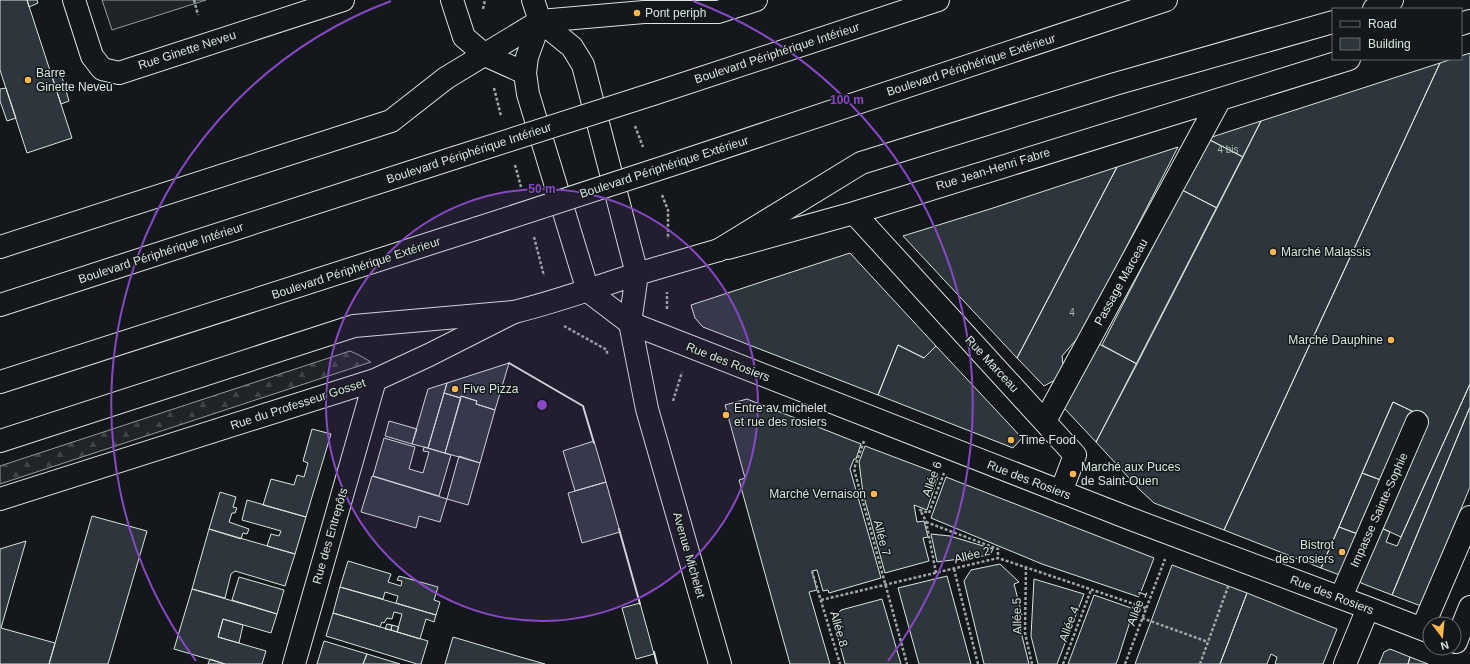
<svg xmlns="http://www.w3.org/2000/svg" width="1470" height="664" viewBox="0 0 1470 664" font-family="Arial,sans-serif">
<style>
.green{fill:#202428;stroke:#939e99}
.forest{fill:url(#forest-firs);stroke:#939e99}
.building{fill:#2c363c;stroke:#d8e6dc}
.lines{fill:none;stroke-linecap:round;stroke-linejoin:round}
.minor-casing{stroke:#d8e6dc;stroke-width:24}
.major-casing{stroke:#d8e6dc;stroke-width:24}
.highway-casing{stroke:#d8e6dc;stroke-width:24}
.path{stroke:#9da8a2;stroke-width:2.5;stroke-dasharray:3 2;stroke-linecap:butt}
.minor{stroke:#14181c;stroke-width:22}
.major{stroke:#14181c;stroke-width:22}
.highway{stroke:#14181c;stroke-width:22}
.highway-bridge-casing{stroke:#d8e6dc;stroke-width:24;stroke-linecap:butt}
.highway-bridge{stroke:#14181c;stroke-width:22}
.wall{stroke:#d8e6dc;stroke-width:2}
.ring{fill:none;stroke:#8948c3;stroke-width:2}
.poi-dot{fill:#ffb74d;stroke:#14181c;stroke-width:1.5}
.labels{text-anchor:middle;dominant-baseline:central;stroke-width:3;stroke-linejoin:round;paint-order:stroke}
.number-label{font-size:10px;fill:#adbab4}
.poi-label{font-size:12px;fill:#d8e6dc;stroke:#14181c;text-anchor:start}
.street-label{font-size:12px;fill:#d8e6dc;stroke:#14181c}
.centre{fill:#8948c3;stroke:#14181c;stroke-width:2}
.ring-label{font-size:12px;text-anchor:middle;font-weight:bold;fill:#8948c3;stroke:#14181c;stroke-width:3;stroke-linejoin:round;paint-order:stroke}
</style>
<defs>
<pattern id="forest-firs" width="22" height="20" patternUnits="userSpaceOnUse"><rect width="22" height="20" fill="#202428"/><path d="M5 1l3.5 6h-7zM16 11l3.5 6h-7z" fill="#404447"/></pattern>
</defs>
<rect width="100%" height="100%" fill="#14181c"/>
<path class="green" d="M102,0H206L112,30Z"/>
<path class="forest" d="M350,351L359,355L371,362L0,484V466Z"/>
<path class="building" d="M0,0H27L72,138L27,153L0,70Z
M27,0H37L38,3L29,7Z
M1470,53V384L1401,537L1377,526L1416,413L1393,402L1321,568L1224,530L1440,63L1452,59H1461V56Z
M1440,63L1224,530L1154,503L1140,490L1096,442L1261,121Z
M60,70L69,101L61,104L51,73Z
M6,88L16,118L7,121L0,101V89Z
M1261,121L1243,157L1208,139L1209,138Z
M1208,139L1243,157L1217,208L1182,190Z
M1178,147L1082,333L1062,356L1063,365L1055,380L1044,386L1017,358L1117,167Z
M1117,167L1017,358L903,236L990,209Z
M1182,190L1217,208L1137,364L1102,345Z
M850,253L936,346L924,358L898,345L878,395L703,327L695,318L691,305Z
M1099,344L1137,364L1096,442L1064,408Z
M898,345L924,358L936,346L1022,438L1013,448L878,395Z
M509,363L495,410L476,404L477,401L461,396L460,398L444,393L447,383Z
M447,383L428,448L412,444L428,389Z
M1470,384V407L1392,595L1361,583L1357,574L1377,526L1390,532L1386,542L1397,546Z
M444,393L461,398L445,453L428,448Z
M461,396L477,401L476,404L495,410L480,463L445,453Z
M747,399L861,444L856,459H854L850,469L881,578L829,593L828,590L823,591L817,570L812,571L817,590L809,592L830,664H790L739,480L745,478L725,405Z
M1393,402L1416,413L1386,482L1362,473Z
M1470,407V487L1421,606L1392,595Z
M389,421L417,429L412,444L385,436Z
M312,429L331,434L306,517L263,505L271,479L294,485L297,475L304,477L308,463L303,461Z
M384,438L415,447L409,469L423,473L429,452L423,451L424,447L451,455L439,496L373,476Z
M594,441L606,482L575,491L563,451Z
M865,446L939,474L927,510L914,505L917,522L924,521L928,537L923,538L929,561L885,573L863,493L859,462Z
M459,456L480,463L468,505L447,499Z
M1362,473L1386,482L1363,536L1339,527Z
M372,476L447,499L440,522L419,516L416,528L361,512Z
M946,477L1154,558L1139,597L1042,564L931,518Z
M606,482L620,532L582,543L568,493Z
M220,492L236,497L233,507L237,508L235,513H232L229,522L249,529L247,534L243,533L241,539L209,529Z
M247,500L306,517L295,554L267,546L271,534L279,536L281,531L242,520Z
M92,516L147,531L108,664H49Z
M1339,527L1363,536L1345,577L1321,568Z
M209,529L295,554L285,586L235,571L231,574L225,598L192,589Z
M931,534L950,536L993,549L990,555L937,562Z
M26,541L1,628L55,643L49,664H0V549Z
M348,561L391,574L388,582L401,586L402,581L397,580L399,576L438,587L434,600L440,602L436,615L396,603L398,596L385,592L383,599L340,587Z
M1000,564L1019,582L1014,584L1022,615L1017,616L1029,664H984L964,581L971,570Z
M1172,565L1247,593L1220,664H1135Z
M947,576L971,664H919L898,588Z
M239,577L284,590L277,614L232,600Z
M1034,579L1084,594L1057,664H1038L1031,636Z
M340,587L436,615L434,622L426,619L420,639L397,632L402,614L394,612L392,619L387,618L384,623L382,622L380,627L333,613Z
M192,589L277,614L271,633L223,619L218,637L266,651L262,664H225L174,649Z
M1247,593L1337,629L1323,664H1275L1277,657L1271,654L1267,664H1220Z
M1094,595L1134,609L1118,659L1116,664H1068Z
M882,599L901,664H845L833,619L841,610Z
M640,603L654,654L636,659L622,608Z
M333,613L428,641L421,664H417L326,636Z
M223,619L243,625L239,643L218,637Z
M387,624L392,625L391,630L385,629Z
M392,625L399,627L397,632L391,630Z
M453,637L517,656L545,664H445Z
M324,641L367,654L363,664H317Z
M1390,649L1410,657L1408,664H1379L1384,652Z
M367,654L400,664H363Z
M1410,657L1428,664H1408Z
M210,659L225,664H208Z"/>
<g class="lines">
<defs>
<path id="minor" d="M74,0L92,56L102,69L119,73L343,0
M452,0L464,37L485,55L525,73
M1461,24L1470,21
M854,213L1075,455L1061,492
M728,248L854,213L1349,59
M630,323L1131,519L1368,608L1430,632
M1045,421L1220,99
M0,499L375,380L429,355L514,312
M1341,597L1417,422
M1422,629L1470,517
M1456,642L1470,607
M294,664L375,380
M1345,664L1368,608"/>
<path id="major" d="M533,0L540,21L527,57L525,73L528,94L588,291L630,323
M540,21L572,47L583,65L637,274L630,323L647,409L720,664
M514,312C556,302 596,287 637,274C664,266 692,258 719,250"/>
<path id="highway" d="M1374,9L1392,0
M653,94L938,0
M680,162L1166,0
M0,247L391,121L446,78L540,21L644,12H718L756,0
M719,250L861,163L1115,84L1333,22
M0,305L454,158
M0,382L478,228
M0,441L354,326L514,312"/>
</defs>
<use href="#minor" class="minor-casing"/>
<use href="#major" class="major-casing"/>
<use href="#highway" class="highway-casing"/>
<path class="path" d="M194,0L198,15
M483,9L485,0
M494,88L501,116
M635,126L643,147
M515,165L521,187
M662,195L668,210V239
M534,237L544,276
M667,309V292
M564,326L607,350V354
M673,401L682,372
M864,441L854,469L907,664
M926,522L998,549V558
M1026,567L1025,633L1032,664
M954,569L978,664
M812,571L840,664
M936,573L926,521L920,510L929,513L944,473
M821,600L998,558L1146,608
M1142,618L1208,642
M1063,664L1091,590
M1125,664L1165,559
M1200,664L1229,584"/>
<use href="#minor" class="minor"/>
<use href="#major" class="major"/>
<use href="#highway" class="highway"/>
<defs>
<path id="highway-bridge" d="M454,158L653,94
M478,228L680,162"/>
</defs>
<use href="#highway-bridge" class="highway-bridge-casing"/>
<use href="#highway-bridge" class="highway-bridge"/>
<path class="wall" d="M509,363L583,406L594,443
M619,529L640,604
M654,652L657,664"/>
</g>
<circle cx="542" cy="405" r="216" fill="#8948c3" fill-opacity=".12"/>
<g class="ring">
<circle cx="542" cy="405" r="216"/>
<path d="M196 661A431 431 0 0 1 391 1M693 1A431 431 0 0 1 888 661"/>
</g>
<g class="poi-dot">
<circle cx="637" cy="13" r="4"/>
<circle cx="28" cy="80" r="4"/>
<circle cx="1273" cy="252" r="4"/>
<circle cx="1391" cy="340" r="4"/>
<circle cx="455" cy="389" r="4"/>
<circle cx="726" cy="415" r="4"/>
<circle cx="1011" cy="440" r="4"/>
<circle cx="1073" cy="474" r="4"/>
<circle cx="874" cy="494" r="4"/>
<circle cx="1342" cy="552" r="4"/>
</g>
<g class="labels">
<g class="number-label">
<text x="1228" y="149">4 bis</text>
<text x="1072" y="312">4</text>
</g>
<g class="poi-label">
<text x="645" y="13">Pont periph</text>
<text x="36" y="73">Barre<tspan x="36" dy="14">Ginette Neveu</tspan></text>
<text x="1281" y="252">Marché Malassis</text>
<text x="1383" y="340" text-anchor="end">Marché Dauphine</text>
<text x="463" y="389">Five Pizza</text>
<text x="734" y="408">Entre av michelet<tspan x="734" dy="14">et rue des rosiers</tspan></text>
<text x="1019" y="440">Time Food</text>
<text x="1081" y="467">Marché aux Puces<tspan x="1081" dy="14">de Saint-Ouen</tspan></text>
<text x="866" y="494" text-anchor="end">Marché Vernaison</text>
<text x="1334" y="545" text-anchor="end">Bistrot<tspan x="1334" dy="14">des rosiers</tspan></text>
</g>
<g class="street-label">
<text transform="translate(187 50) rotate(-18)">Rue Ginette Neveu</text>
<text transform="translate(777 53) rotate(-18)">Boulevard Périphérique Intérieur</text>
<text transform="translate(971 65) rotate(-18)">Boulevard Périphérique Extérieur</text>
<text transform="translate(469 153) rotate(-18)">Boulevard Périphérique Intérieur</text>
<text transform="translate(664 167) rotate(-18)">Boulevard Périphérique Extérieur</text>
<text transform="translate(993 169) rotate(-17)">Rue Jean-Henri Fabre</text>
<text transform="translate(161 253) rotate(-18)">Boulevard Périphérique Intérieur</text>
<text transform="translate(356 268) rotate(-18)">Boulevard Périphérique Extérieur</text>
<text transform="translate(1121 282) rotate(-61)">Passage Marceau</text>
<text transform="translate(728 362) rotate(21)">Rue des Rosiers</text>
<text transform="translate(992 364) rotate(47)">Rue Marceau</text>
<text transform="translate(298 404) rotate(-18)">Rue du Professeur Gosset</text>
<text transform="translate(932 479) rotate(-70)">Allée 6</text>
<text transform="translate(1029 480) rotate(21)">Rue des Rosiers</text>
<text transform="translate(1379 510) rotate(-66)">Impasse Sainte-Sophie</text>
<text transform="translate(330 536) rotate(-74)">Rue des Entrepôts</text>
<text transform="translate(882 538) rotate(75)">Allée 7</text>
<text transform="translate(689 555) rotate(74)">Avenue Michelet</text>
<text transform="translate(972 555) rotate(-14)">Allée 2</text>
<text transform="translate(1332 595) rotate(21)">Rue des Rosiers</text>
<text transform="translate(1137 608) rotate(-69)">Allée 1</text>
<text transform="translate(1017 616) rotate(-91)">Allée 5</text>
<text transform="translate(1069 624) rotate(-69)">Allée 4</text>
<text transform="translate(839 629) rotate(74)">Allée 8</text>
</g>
</g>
<circle cx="542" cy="405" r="6" class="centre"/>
<g class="ring-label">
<text x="847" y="104">100 m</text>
<text x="542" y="193">50 m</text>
</g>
<rect x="1332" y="8" width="130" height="52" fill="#14181c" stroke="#626a69"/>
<rect x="1340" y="21" width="20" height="6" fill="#14181c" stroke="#626a69"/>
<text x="1368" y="28" font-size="12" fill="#d8e6dc">Road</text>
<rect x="1340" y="38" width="20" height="12" fill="#2c363c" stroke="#626a69"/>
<text x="1368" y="48" font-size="12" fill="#d8e6dc">Building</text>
<g transform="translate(1442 636) rotate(164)"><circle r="19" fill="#14181c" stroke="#626a69"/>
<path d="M0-3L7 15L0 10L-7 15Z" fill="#ffb74d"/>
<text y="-6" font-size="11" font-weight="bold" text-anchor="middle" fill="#d8e6dc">N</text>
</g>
</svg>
